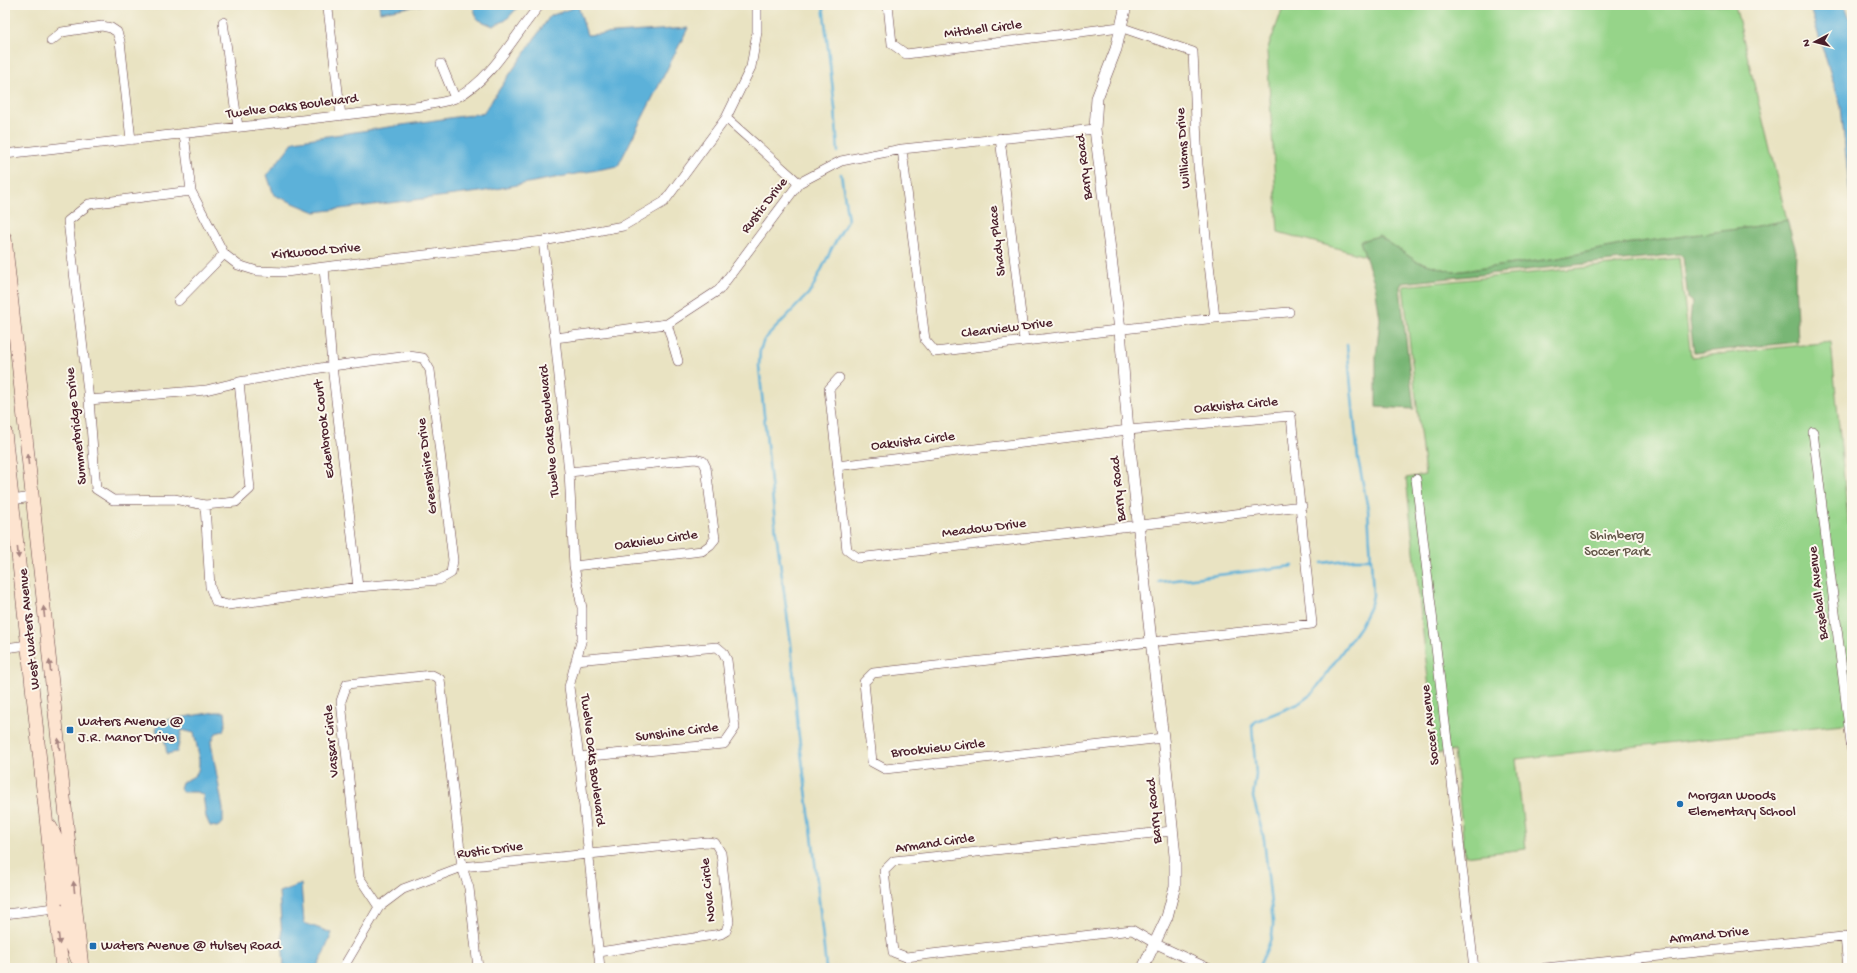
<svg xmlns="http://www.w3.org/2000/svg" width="1857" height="973" viewBox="0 0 1857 973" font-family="'Gochi Hand',sans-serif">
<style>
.green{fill:#96d489;stroke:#707a5a}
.forest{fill:#78b675;stroke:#616a50}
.water{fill:#5cb1d9;stroke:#536882}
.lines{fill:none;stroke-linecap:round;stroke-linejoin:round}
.stream{stroke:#5cb1d9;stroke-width:2.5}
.minor-casing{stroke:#623c42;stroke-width:10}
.tertiary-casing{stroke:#623c42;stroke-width:12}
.secondary-casing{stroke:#623c42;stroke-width:14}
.minor{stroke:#fff;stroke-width:9}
.tertiary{stroke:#fff;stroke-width:11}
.secondary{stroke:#fde4d0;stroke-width:13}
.oneway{fill:#a4827e}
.poi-dot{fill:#1f6fb2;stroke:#fbf7ec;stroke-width:1.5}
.labels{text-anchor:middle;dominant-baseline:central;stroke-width:4;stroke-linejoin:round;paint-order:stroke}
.street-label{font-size:14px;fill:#4a1f2b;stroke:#fbf7ec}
.park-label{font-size:14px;fill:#615547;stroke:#fbf7ec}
.poi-label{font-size:14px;fill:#4a1f2b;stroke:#fbf7ec;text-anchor:start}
</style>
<rect width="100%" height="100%" fill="#fbf7ec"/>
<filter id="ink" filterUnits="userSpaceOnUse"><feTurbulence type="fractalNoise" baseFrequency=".025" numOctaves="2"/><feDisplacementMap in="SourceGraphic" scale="8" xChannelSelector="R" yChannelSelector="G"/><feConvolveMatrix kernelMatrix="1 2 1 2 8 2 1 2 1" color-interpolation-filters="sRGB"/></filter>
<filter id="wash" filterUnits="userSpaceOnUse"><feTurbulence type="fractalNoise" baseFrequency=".012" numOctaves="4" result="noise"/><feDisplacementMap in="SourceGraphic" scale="16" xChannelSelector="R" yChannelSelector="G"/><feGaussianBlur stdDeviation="0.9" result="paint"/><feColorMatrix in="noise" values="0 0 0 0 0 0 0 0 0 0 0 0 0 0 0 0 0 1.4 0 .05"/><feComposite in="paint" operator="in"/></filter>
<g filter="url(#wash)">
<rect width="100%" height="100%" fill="#e9e3c2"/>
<path class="green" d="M1284,5H1735L1787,220L1752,227L1625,244L1559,258L1454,272L1416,261L1379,236L1360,241L1365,256L1278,232L1267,51Z
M1679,258L1691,357L1831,342L1852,562V723L1516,759L1526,849L1465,856L1454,751L1436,753L1406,478L1425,475L1403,286Z"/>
<path class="forest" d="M1787,220L1796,251L1795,279L1798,342L1694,353L1690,321L1692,302L1688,299L1683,257L1680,254L1402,283L1400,287L1414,409L1376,407V357L1380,319L1375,285L1360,241L1379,236L1416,261L1454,272L1559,258L1625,244L1752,227Z"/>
<path class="water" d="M379,5H422L380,12Z
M473,5H520L506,20L493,26L477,19Z
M1809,5H1845L1852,25V218L1841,107Z
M578,6L587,35L688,28L618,166L480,192L315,212L274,195L267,175L294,141L483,113L550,16Z
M215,712H225L226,722L223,731L216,733L211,743L223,809V823L217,827L210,826L206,817L203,795L197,792H182L180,788L182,782C186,780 193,778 196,774C203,767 196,742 194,733L182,730L177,752L167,754L164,737L158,736L156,729L160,721Z
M301,884L304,923L332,933L320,962L315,968H284L279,892Z"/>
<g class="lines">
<path class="stream" d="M823,5L835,108L838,152
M1322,563L1354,559H1371
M1159,582L1293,566
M826,968L813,843L798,729L791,644L776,532L759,366L760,350L764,340L811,291L832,248L848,220L841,174
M1258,968C1265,953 1274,938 1273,922L1264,839L1253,797L1256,774L1252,726L1256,721L1298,704L1313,693L1360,626L1371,604L1373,595L1368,509L1358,459L1347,345"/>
</g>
</g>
<g filter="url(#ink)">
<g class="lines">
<defs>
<path id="minor" d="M888,5L892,44L906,54L1120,27L1193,52L1198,165L1215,318
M328,9L341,116
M223,22L238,127
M51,41L62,32L102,26L111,28L117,32L120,41L131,140
M441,64L455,98
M726,118L799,183
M184,134L191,191L224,254L238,265L257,271L286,272L324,267L543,241L623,226L664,202L726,118L751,67L757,32V5
M1000,138L1024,340
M902,149L925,340L935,352L1215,318L1289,312
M5,154L423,106C434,103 447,102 456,98C493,79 514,35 540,5
M191,191L89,204L68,221L89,400L96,489L113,500L174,499L205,505L236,502L250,489L239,382
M543,241L555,338L569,472L574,566L582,608V638L569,687L579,757L600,968
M324,267L332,366L358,587
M178,301L224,254
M667,324L678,361
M555,338L667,324L719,290L799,183L841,161L902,149L1095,129
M839,378L829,389L847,550L858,558L1302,506
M89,400L206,390L239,382L332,366L409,356L423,358L430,370L453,560L451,573L439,580L358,587L228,605L216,602L210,587L205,505
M1813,432L1852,752
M837,466L1128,430L1291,416L1312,624L873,673L864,682L872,762L885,769L1163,738
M569,472L695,459L703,461L706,467L715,539L710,545L702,551L574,566
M1416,479L1474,968
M5,501L32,497
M5,648L28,645
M576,660L717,647L723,652L727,660L735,728L724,744L579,757
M1172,831L894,861L884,871L893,952L906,957L1132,930L1154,943L1208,968
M379,907L359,877L341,701L347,684L432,675L440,679L462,867L469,888L478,968
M5,914L55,908
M1845,936L1848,968
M343,968L379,907L403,889L462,867L707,842L715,843L721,853L729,922L726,931L721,934L599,952
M1545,968L1852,936"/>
<path id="tertiary" d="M1126,5L1116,49L1097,98L1095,129L1120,330L1128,430L1151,641L1163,738L1175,856V886L1167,917L1143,968"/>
<path id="secondary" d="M5,238L82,968
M5,432L62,968
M50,826C67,853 53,889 76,912
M55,908L64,914L70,939L77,959"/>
</defs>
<use href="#minor" class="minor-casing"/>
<use href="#tertiary" class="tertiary-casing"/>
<use href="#secondary" class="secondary-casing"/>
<use href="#minor" class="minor"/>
<use href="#tertiary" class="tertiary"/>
<use href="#secondary" class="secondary"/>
</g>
<defs><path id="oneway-solid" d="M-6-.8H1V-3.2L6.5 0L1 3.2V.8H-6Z"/></defs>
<g class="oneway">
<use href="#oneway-solid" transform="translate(28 459) rotate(-96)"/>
<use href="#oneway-solid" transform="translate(18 553) rotate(84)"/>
<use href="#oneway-solid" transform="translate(44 612) rotate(-96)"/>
<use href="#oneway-solid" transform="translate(50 666) rotate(-96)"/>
<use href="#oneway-solid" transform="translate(59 744) rotate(-96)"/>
<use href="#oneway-solid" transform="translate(74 887) rotate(-96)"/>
<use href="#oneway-solid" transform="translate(59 939) rotate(84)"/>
</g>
</g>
<g class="poi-dot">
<rect x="66" y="726" width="8" height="8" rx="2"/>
<circle cx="1680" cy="804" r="4"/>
<rect x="89" y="942" width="8" height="8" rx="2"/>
</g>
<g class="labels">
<g class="street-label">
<text transform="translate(983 30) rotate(-7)">Mitchell Circle</text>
<text transform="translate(292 107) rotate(-7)">Twelve Oaks Boulevard</text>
<text transform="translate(1184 148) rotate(-94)">Williams Drive</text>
<text transform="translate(1085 167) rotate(-97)">Barry Road</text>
<text transform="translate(765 206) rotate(-52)">Rustic Drive</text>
<text transform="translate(998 241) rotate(-97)">Shady Place</text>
<text transform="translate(316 252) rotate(-5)">Kirkwood Drive</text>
<text transform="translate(1007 329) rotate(-7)">Clearview Drive</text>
<text transform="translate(1236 406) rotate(-5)">Oakvista Circle</text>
<text transform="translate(77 426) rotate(-96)">Summerbridge Drive</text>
<text transform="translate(325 429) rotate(-97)">Edenbrook Court</text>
<text transform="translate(550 431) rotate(-95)">Twelve Oaks Boulevard</text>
<text transform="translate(913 442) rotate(-7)">Oakvista Circle</text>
<text transform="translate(428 466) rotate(-97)">Greenshire Drive</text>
<text transform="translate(1119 489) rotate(-96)">Barry Road</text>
<text transform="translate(984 529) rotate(-7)">Meadow Drive</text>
<text transform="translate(656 541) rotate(-8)">Oakview Circle</text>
<text transform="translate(1819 593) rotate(-97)">Baseball Avenue</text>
<text transform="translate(30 629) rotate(-96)">West Waters Avenue</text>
<text transform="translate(1431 725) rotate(-97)">Soccer Avenue</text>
<text transform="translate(677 733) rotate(-7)">Sunshine Circle</text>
<text transform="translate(332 741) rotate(-95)">Vassar Circle</text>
<text transform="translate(938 749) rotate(-6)">Brookview Circle</text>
<text transform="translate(592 760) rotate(83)">Twelve Oaks Boulevard</text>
<text transform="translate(1155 811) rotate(-96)">Barry Road</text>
<text transform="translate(935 844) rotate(-8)">Armand Circle</text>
<text transform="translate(490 851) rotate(-7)">Rustic Drive</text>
<text transform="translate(709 890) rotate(-96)">Nova Circle</text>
<text transform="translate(1709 936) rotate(-6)">Armand Drive</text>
</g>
<g class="park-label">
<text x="1617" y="536">Shimberg<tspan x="1617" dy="16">Soccer Park</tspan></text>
</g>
<g class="poi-label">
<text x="78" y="722">Waters Avenue @<tspan x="78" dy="16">J.R. Manor Drive</tspan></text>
<text x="1688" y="796">Morgan Woods<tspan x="1688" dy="16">Elementary School</tspan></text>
<text x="101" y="946">Waters Avenue @ Hulsey Road</text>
</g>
</g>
<rect width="1857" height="973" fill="none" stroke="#fbf7ec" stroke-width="20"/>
<g transform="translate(1815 42) rotate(263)" stroke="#fbf7ec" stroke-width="3" paint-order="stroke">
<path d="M0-3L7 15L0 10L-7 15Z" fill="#4a1f2b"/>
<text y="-6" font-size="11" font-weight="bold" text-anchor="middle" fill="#4a1f2b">N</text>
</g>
</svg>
